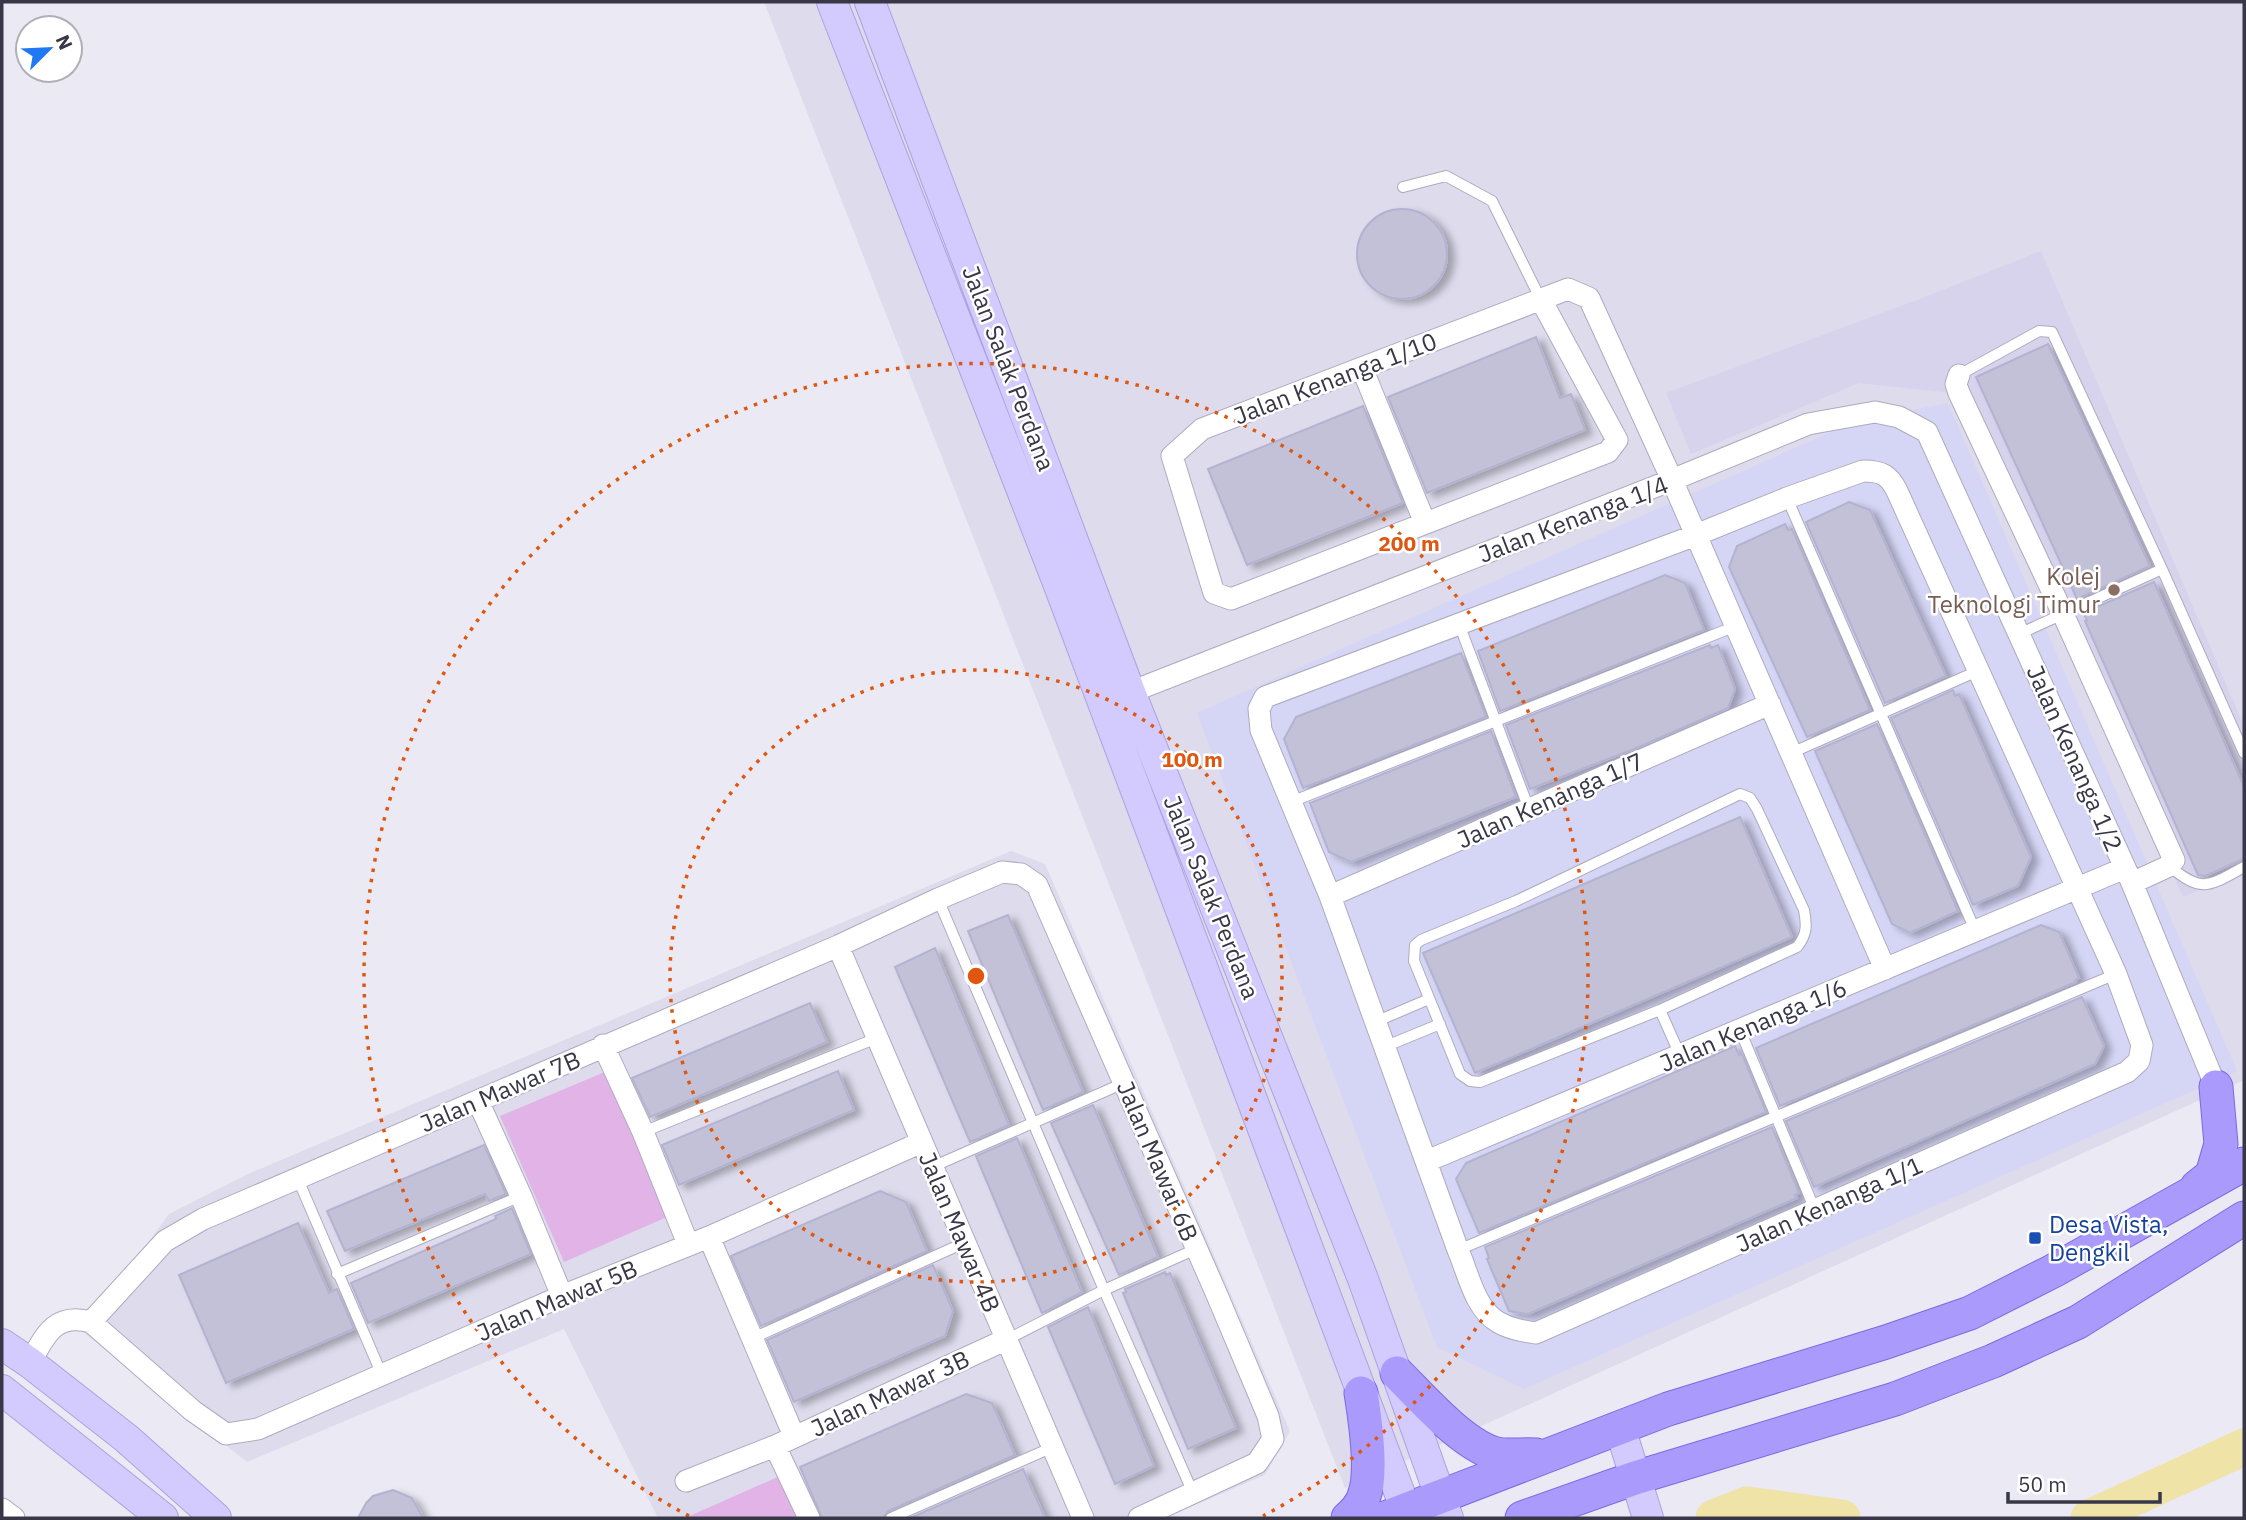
<svg xmlns="http://www.w3.org/2000/svg" width="2246" height="1520" viewBox="0 0 2246 1520" font-family="'IBM Plex Sans',sans-serif">
<style>
.residential{fill:#dddbec}
.commercial{fill:#d5d5f5}
.education{fill:#d7d3ed}
.green{fill:#e1b3e7}
.lines{fill:none;stroke-linecap:round;stroke-linejoin:round}
.river{stroke:#efe3a7;stroke-width:37}
.building{fill:#c2c1d8;stroke:#b3b2d0;stroke-width:2;filter:url(#shadow)}
.lane-casing{stroke:#aeabbf;stroke-width:12}
.street-casing{stroke:#aeabbf;stroke-width:23}
.secondary-casing{stroke:#ada2de;stroke-width:32}
.primary-casing{stroke:#7a6ae1;stroke-width:35}
.lane{stroke:#fff;stroke-width:10}
.street{stroke:#fff;stroke-width:21}
.secondary{stroke:#d3cafd;stroke-width:30}
.primary{stroke:#a99afb;stroke-width:33}
.ring{fill:none;stroke:#df570f;stroke-width:3.5;stroke-dasharray:3.5 7}
.education-dot{fill:#8d6e63;stroke:#fff;stroke-width:2.5}
.transit-dot{fill:#1a4fb4;stroke:#fff;stroke-width:2.5}
.labels{text-anchor:middle;dominant-baseline:central;stroke-width:5;stroke-linejoin:round;paint-order:stroke}
.street-label{font-size:24px;fill:#383747;stroke:#fff}
.education-label{font-size:24px;fill:#785e54;stroke:#fff;text-anchor:end}
.transit-label{font-size:24px;fill:#164399;stroke:#fff;text-anchor:start}
.centre{fill:#df570f;stroke:#fff;stroke-width:3.5}
.ring-label{font-size:21px;text-anchor:middle;font-weight:bold;fill:#df570f;stroke:#fff;stroke-width:5;stroke-linejoin:round;paint-order:stroke}
</style>
<defs>
<filter id="shadow"><feDropShadow dx="7" dy="4" stdDeviation="3.5" flood-color="#0004"/></filter>
</defs>
<rect width="100%" height="100%" fill="#eae9f4"/>
<path class="residential" d="M764,2H2244V1080L1345,1488Z
M1011,851L1045,864L1290,1431L1265,1475L1165,1518H658L564,1329L247,1462L83,1332L169,1214L248,1174Z"/>
<path class="commercial" d="M1948,403L2237,1071L1524,1389L1437,1347L1197,713L1856,421Z"/>
<path class="education" d="M2041,251L2244,726V872L2183,897L1952,393L1859,383L1691,454L1666,393L1920,299Z"/>
<path class="green" d="M607,1071L667,1217L564,1262L500,1116Z
M780,1476L798,1518H685Z"/>
<g class="lines">
<path class="river" d="M1714,1518L1747,1505L1842,1518
M2089,1518L2244,1447"/>
</g>
<path class="building" d="M1357 254a45 45 0 1 1 90 0a45 45 0 1 1-90 0Z
M1536,337L1560,398L1571,394L1585,430L1427,493L1388,397Z
M2048,344L2150,566L2077,599L1976,377Z
M1363,406L1403,503L1247,565L1208,469Z
M1849,502L1870,510L1946,676L1885,703L1806,522Z
M1785,524L1788,530L1792,529L1870,710L1807,737L1729,567L1737,546Z
M1665,575L1685,583L1704,630L1500,711L1478,651Z
M2154,582L2244,787V859L2205,876L2198,875L2085,621L2087,620L2083,613Z
M1710,645L1711,648L1718,645L1735,689L1728,708L1634,749L1530,789L1506,725Z
M1461,653L1486,717L1303,788L1284,739L1296,717Z
M1953,690L1955,696L1959,694L2031,857L2018,886L1975,904L1973,905L1891,718Z
M1877,724L1958,911L1910,933L1892,924L1815,751Z
M1491,731L1516,797L1351,862L1329,852L1310,803Z
M1740,817L1792,937L1475,1073L1423,953Z
M1008,915L1083,1092L1043,1110L968,931Z
M2041,925L2059,932L2079,978L2075,980L2076,982L1780,1106L1756,1048Z
M935,948L1009,1125L970,1142L895,967Z
M2082,997L2104,1046L2095,1064L1814,1187L1786,1121Z
M810,1003L827,1042L650,1117L632,1078Z
M1735,1046L1739,1055L1742,1054L1766,1112L1479,1233L1456,1179L1466,1163Z
M838,1071L854,1110L679,1185L662,1145Z
M1093,1105L1158,1257L1119,1275L1051,1123Z
M1772,1127L1799,1193L1795,1195L1797,1198L1528,1314L1509,1311L1487,1259L1489,1258L1485,1247Z
M1017,1138L1082,1292L1042,1313L976,1156Z
M484,1145L506,1194L489,1201L485,1194L345,1251L327,1211Z
M880,1191L906,1202L927,1251L761,1326L731,1256Z
M512,1208L531,1254L368,1323L351,1283L496,1219L495,1216Z
M298,1223L329,1293L337,1289L354,1329L226,1383L179,1275Z
M933,1265L953,1311L945,1336L794,1402L767,1340Z
M1165,1272L1166,1275L1170,1273L1236,1428L1188,1449L1123,1293L1126,1292L1125,1289Z
M1088,1307L1154,1466L1115,1484L1048,1327Z
M966,1394L992,1403L1015,1455L888,1511L883,1518H822L800,1467Z
M1023,1469L1045,1518H910Z
M393,1490L412,1498L423,1518H358L366,1503L373,1496Z"/>
<g class="lines">
<defs>
<path id="lane" d="M1403,187L1446,176L1492,201L1541,300
M1959,375L2039,331L2052,332L2162,569L2244,753
M1787,498L1975,930
M1459,624L1529,809
M2019,634L2162,569
M1791,753L1980,670
M1740,794L1750,798L1757,809L1804,910C1807,925 1807,935 1797,947L1660,1010L1480,1082L1470,1081L1460,1074L1414,961L1415,945L1421,940L1516,901Z
M1291,802L1736,626
M2169,866C2202,893 2208,887 2244,867
M938,899L1104,1290L1193,1493
M1660,1010L1680,1055
M1375,1022L1429,999
M1740,1030L1815,1210
M1384,1047L1440,1024
M643,1132L877,1038
M932,1167L1124,1083
M297,1177L382,1375
M1458,1250L2116,974
M337,1274L521,1196
M753,1338L966,1242
M1006,1340L1104,1290L1196,1249
M891,1518L1053,1447"/>
<path id="street" d="M1541,300L1617,440L1608,452L1231,599L1214,593L1172,456L1202,429L1568,289L1589,298L1672,480L1885,969
M1362,368L1425,523
M1959,375L1956,384L1959,393L2063,614L2174,860L2169,866L2132,883
M1863,471C1882,471 1889,475 1897,491L2116,974L2142,1045L2139,1061L2127,1072L1536,1333C1523,1331 1510,1329 1498,1322C1475,1309 1468,1273 1458,1250L1330,896L1261,730L1259,709L1265,697L1696,535L1787,498Z
M1118,697L1672,480L1808,424L1875,412L1899,417L1927,432L2132,883L2216,1087
M1330,896L1770,704
M838,946L1083,1518
M603,1045L643,1132L688,1244
M478,1101L521,1196L562,1296
M922,1142L709,1237L562,1296L258,1429L226,1434L193,1411L91,1322L165,1241L203,1219L838,946L938,899L1002,872L1021,874L1037,885L1217,1295L1268,1416L1273,1439L1257,1463L1139,1518
M1427,1161L2125,868
M709,1237L794,1436
M30,1363C45,1335 55,1312 91,1322
M775,1446L809,1518
M686,1481L775,1446L1005,1340
M2,1509L14,1518"/>
<path id="secondary" d="M832,2L1060,588L1409,1518
M870,2L1130,692L1363,1279L1448,1518
M2,1344L30,1363L126,1438L216,1518
M2,1390L163,1518
M1620,1428L1648,1518"/>
<path id="primary" d="M2197,1187L2212,1175L2221,1144L2216,1087
M1397,1373C1421,1397 1460,1442 1493,1453C1505,1457 1523,1454 1536,1455
M1348,1518C1354,1513 1362,1504 1364,1496C1373,1474 1365,1418 1361,1393
M1385,1518L1668,1409L1886,1342L1970,1313L2053,1271L2244,1164
M1522,1518L1635,1478L1895,1399L1993,1361L2078,1322L2244,1218"/>
</defs>
<use href="#lane" class="lane-casing"/>
<use href="#street" class="street-casing"/>
<use href="#secondary" class="secondary-casing"/>
<use href="#primary" class="primary-casing"/>
<use href="#lane" class="lane"/>
<use href="#street" class="street"/>
<use href="#secondary" class="secondary"/>
<use href="#primary" class="primary"/>
</g>
<g class="ring">
<circle cx="976" cy="976" r="306"/>
<path d="M689 1516A612 612 0 1 1 1263 1516"/>
</g>
<circle class="education-dot" cx="2114" cy="590" r="7"/>
<rect class="transit-dot" x="2028" y="1231" width="14" height="14" rx="3.5"/>
<g class="labels">
<g class="street-label">
<text transform="translate(1009 368) rotate(69)">Jalan Salak Perdana</text>
<text transform="translate(1335 378) rotate(-21)">Jalan Kenanga 1/10</text>
<text transform="translate(1573 519) rotate(-21)">Jalan Kenanga 1/4</text>
<text transform="translate(2075 758) rotate(66)">Jalan Kenanga 1/2</text>
<text transform="translate(1550 800) rotate(-24)">Jalan Kenanga 1/7</text>
<text transform="translate(1212 897) rotate(68)">Jalan Salak Perdana</text>
<text transform="translate(1753 1025) rotate(-23)">Jalan Kenanga 1/6</text>
<text transform="translate(500 1091) rotate(-23)">Jalan Mawar 7B</text>
<text transform="translate(1158 1161) rotate(67)">Jalan Mawar 6B</text>
<text transform="translate(1829 1204) rotate(-24)">Jalan Kenanga 1/1</text>
<text transform="translate(960 1232) rotate(67)">Jalan Mawar 4B</text>
<text transform="translate(557 1300) rotate(-23)">Jalan Mawar 5B</text>
<text transform="translate(890 1393) rotate(-25)">Jalan Mawar 3B</text>
</g>
<g class="education-label">
<text x="2100" y="576">Kolej<tspan x="2100" dy="28">Teknologi Timur</tspan></text>
</g>
<g class="transit-label">
<text x="2049" y="1224">Desa Vista,<tspan x="2049" dy="28">Dengkil</tspan></text>
</g>
</g>
<circle cx="976" cy="976" r="10" class="centre"/>
<g class="ring-label">
<text x="1409" y="551">200 m</text>
<text x="1192" y="767">100 m</text>
</g>
<rect width="2246" height="1520" fill="none" stroke="#383747" stroke-width="7"/>
<g transform="translate(49 49) rotate(66)"><circle r="33" fill="#ffffff" stroke="#afafb5" stroke-width="2"/>
<path d="M0-5L12 26L0 18L-12 26Z" fill="#2078f4"/>
<text y="-10" font-size="19" font-weight="bold" text-anchor="middle" fill="#383747">N</text>
</g>
<path d="M2008 1492v10h152v-10" fill="none" stroke="#383747" stroke-width="3.5"/>
<text x="2018" y="1492" font-size="21" fill="#383747" stroke="#ffffff" stroke-width="5" paint-order="stroke">50 m</text>
</svg>
